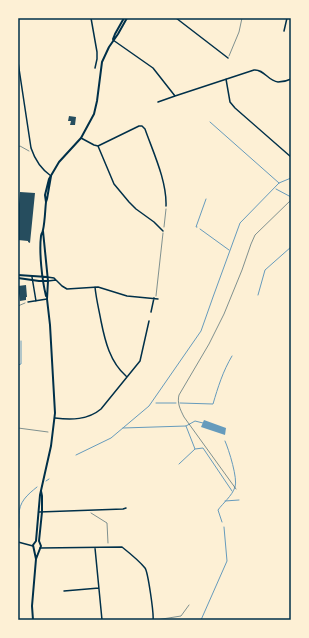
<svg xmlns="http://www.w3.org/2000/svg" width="309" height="638" viewBox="0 0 309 638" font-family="'Fira Sans Condensed',sans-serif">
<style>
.water{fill:#669bbc}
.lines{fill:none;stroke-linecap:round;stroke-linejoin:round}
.stream{stroke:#669bbc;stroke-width:1}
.building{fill:#264d5e}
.path{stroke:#003049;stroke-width:0.5}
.minor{stroke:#003049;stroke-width:1.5}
.secondary{stroke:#003049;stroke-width:2}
.neatline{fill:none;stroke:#003049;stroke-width:1.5}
</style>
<rect width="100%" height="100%" fill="#fdf0d5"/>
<path class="water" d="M204,420L226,428L225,435L201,427Z"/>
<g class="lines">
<path class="stream" d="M210,122L279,183
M276,189L291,197
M197,227H196L206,199
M200,229L229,250
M258,295L265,270L291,247
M18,365L21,364V341
M156,403H176
M180,403L213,404C218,387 223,371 232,356
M123,428L186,426L195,421L203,423
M195,449L203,448L232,491
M76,455L111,438L149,406L201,331L213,297L240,223L279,183L291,178
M179,464L195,449L186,426
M46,481L49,479
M225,501L239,500
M222,522L218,510C223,503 232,496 235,487C238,479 229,450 225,441
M18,531C20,526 19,521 19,515C19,502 27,495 37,487
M201,620L227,561L224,527"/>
</g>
<path class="building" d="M69,116L76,117L75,125H70L71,121H68Z
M20,192L35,193L30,243L28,242V241L18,240V216Z
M26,285L27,297H26V300L20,301L18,286Z"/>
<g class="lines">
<path class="path" d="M229,56L239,32L242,18
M18,147L20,146L29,151
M164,227L166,209
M156,296L163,233
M18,306L25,303
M18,428L48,432
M236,489L184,417C180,409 177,403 179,395L209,344L224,314L242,270L251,244L255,235L291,200
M91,513L107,523L108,543
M156,620L181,616L189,605"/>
<path class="minor" d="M91,18L97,52V59L95,68
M176,18L228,58
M284,31L287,18
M113,40L153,68L175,96L254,70C264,69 268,81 278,82C282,82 287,81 291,79
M18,62L31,148C35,160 41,169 51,176
M226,79L230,102L235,108L291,157
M158,102L175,96
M81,138L94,145L98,146L139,126H142L145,129C153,152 167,181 166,206
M98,146L114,184L129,202L136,209L154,222L163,231
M32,277L36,301
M47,277L54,278L62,286L67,289L98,287L127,296L158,299
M48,281L56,280
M95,287C96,298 99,310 101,321C105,341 110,362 126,376
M28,302L47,299
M151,312L154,298
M55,418C71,420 88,420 101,409L140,361L149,321
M39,512L123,509L126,508
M18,542L33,546
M40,548L122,547C127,551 141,563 145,568C148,572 154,614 153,620
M95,548L102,620
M64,591L99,588"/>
<path class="secondary" d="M113,39L115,34L124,18
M46,202L45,195L49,179L59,162L81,138L94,114L97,101L102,62L109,47L118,34L127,18
M18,275L47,277
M18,278L39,281H48
M46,296C42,280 39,252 41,236C42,231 42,235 43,230C45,221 45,211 46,202L47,199L51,176
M36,559L33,545L36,541L40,495L51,446L55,413L50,325L47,299L48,281L43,231
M33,620L32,606L36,559L41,546L39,541L42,512V496L41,491"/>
</g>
<rect width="309" height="638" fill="none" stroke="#fdf0d5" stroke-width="38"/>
<rect x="19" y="19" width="271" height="600" class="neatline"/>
</svg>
